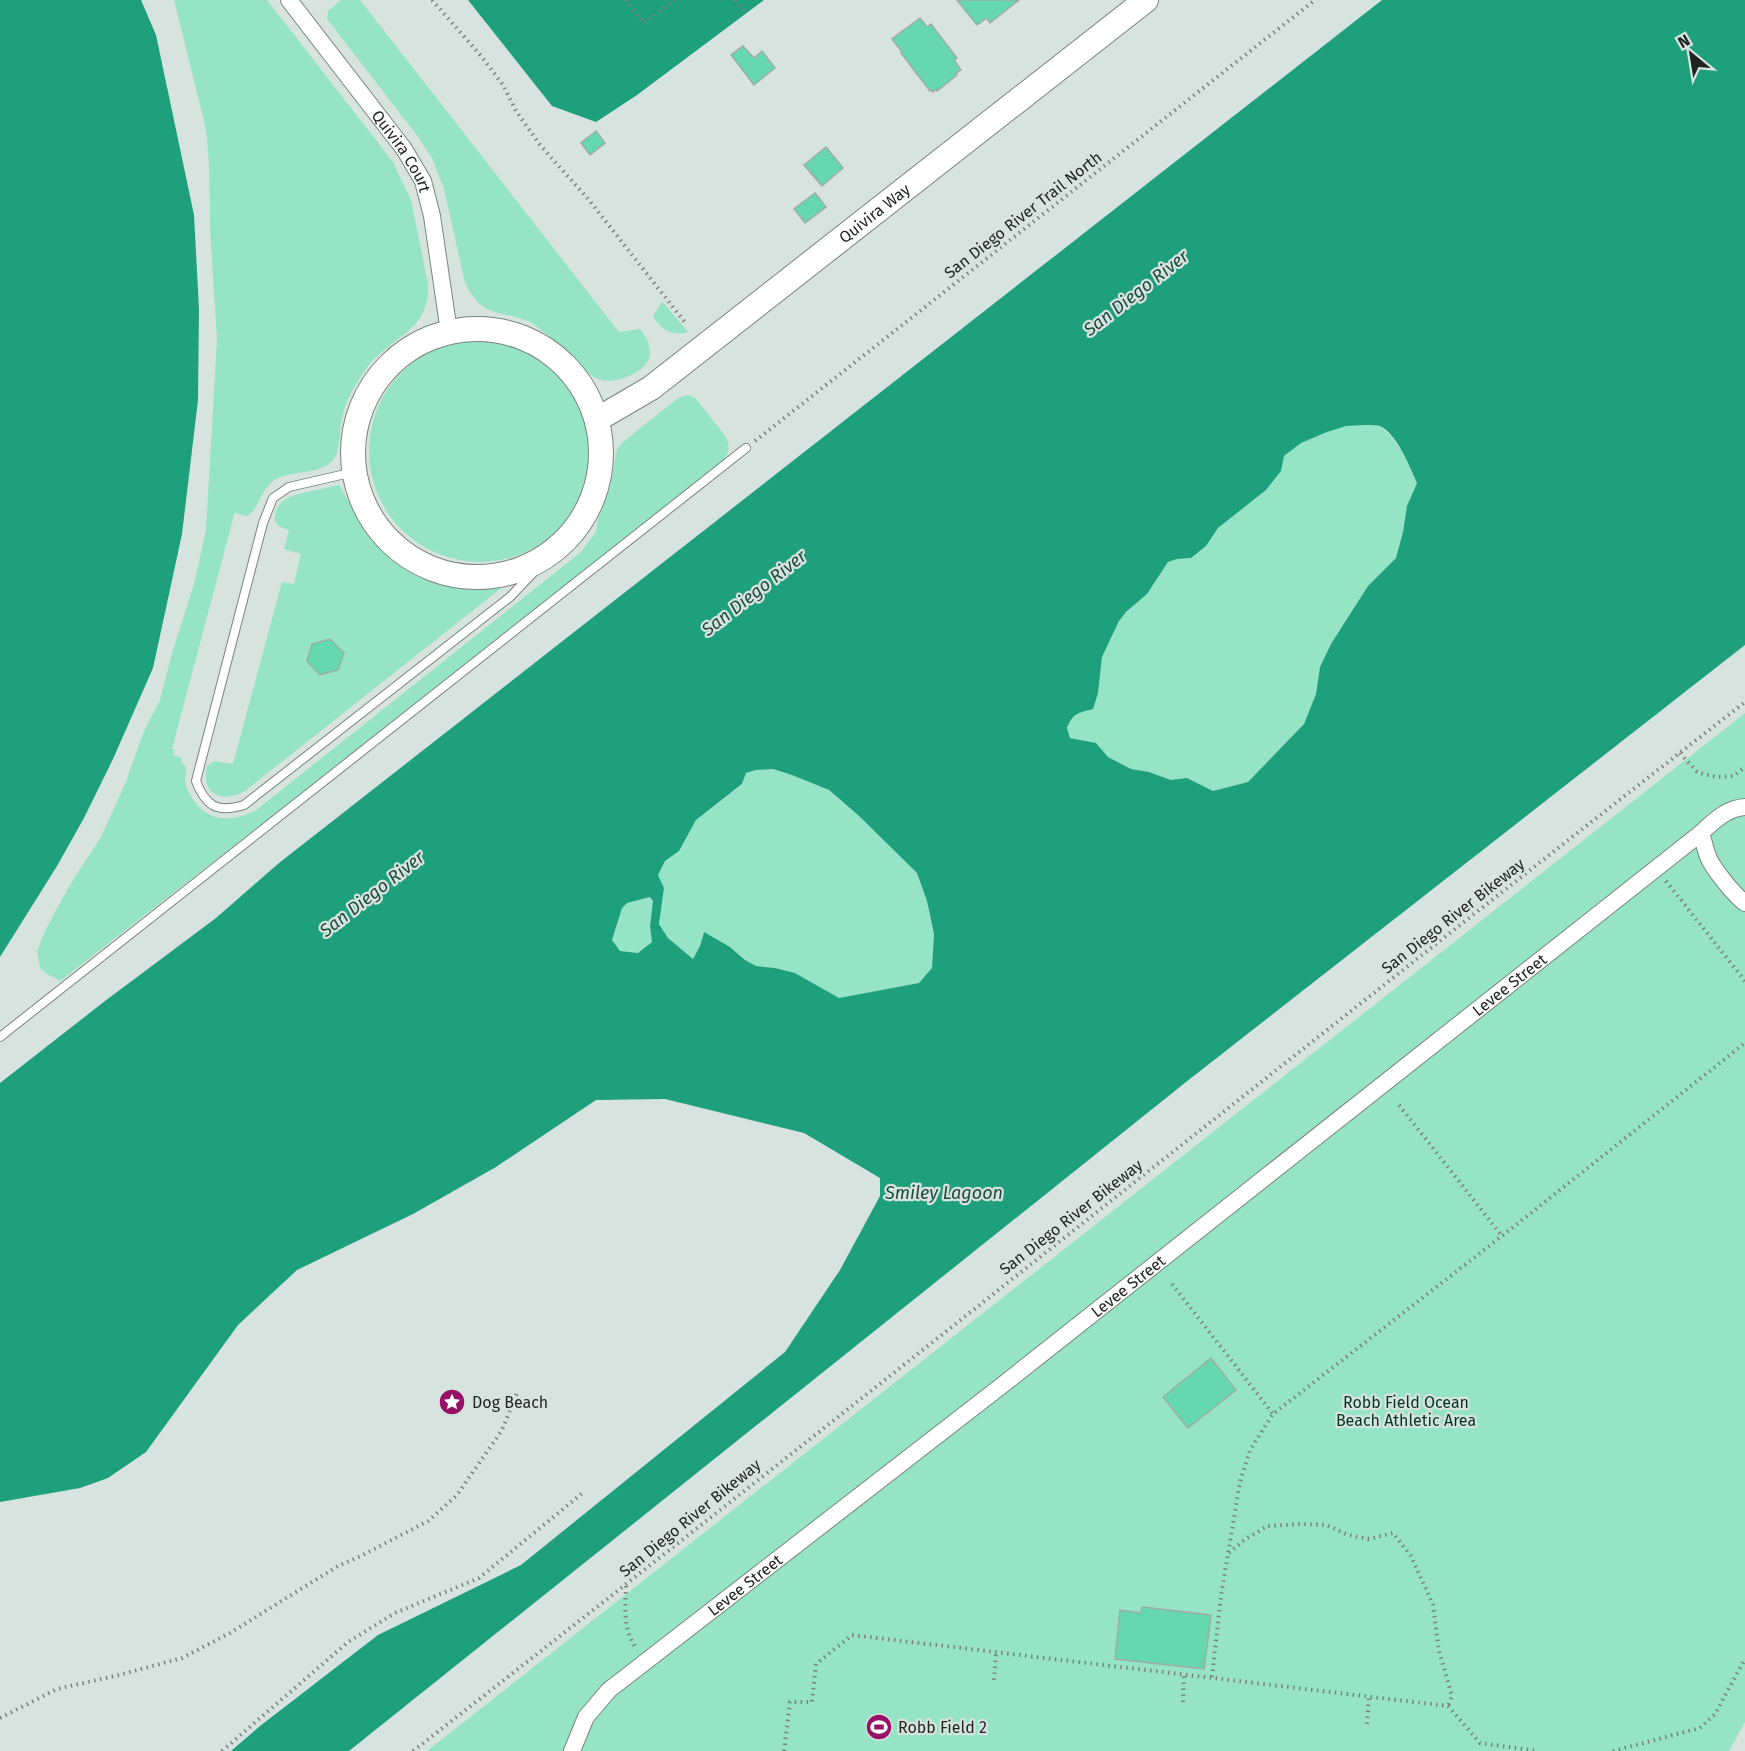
<svg xmlns="http://www.w3.org/2000/svg" width="1745" height="1751" viewBox="0 0 1745 1751" font-family="'Fira Sans',sans-serif">
<style>
.green{fill:#96e4c6}
.water{fill:#1da07b;fill-rule:evenodd}
.building{fill:#65d8b1;stroke:#a0aca7;stroke-width:1.5}
.lines{fill:none;stroke-linecap:round;stroke-linejoin:round}
.lane-casing{stroke:#79847f;stroke-width:10}
.street-casing{stroke:#79847f;stroke-width:18}
.secondary-casing{stroke:#79847f;stroke-width:26}
.path{stroke:#7b8380;stroke-width:4;stroke-dasharray:1.5 4.5;stroke-linecap:butt}
.lane{stroke:#fff;stroke-width:8}
.street{stroke:#fff;stroke-width:16}
.secondary{stroke:#fff;stroke-width:24}
.labels{text-anchor:middle;dominant-baseline:central;stroke-width:4.5;stroke-linejoin:round;paint-order:stroke}
.street-label{font-size:16px;fill:#1f2321;stroke:#d7e3de}
.poi-label{font-size:16px;fill:#1f2321;stroke:#d7e3de;text-anchor:start}
.park-label{font-size:16px;fill:#003526;stroke:#d7e3de}
.water-label{font-size:18px;font-style:italic;fill:#1b4c3c;stroke:#d7e3de}
</style>
<rect width="100%" height="100%" fill="#d7e3de"/>
<path class="green" d="M174,0H267L393,162L411,200L428,284C431,332 390,336 366,369C356,383 347,398 343,414C339,426 341,450 334,459C321,475 296,470 278,478C260,487 260,509 247,516L235,513L234,515L172,749L175,750L173,755L182,758L181,763L186,766C186,771 185,776 185,780C186,788 190,796 195,802C210,823 234,821 255,811L581,552L596,532L598,519L610,488L617,449L624,441L677,399C685,394 690,394 697,400L726,437C732,450 727,457 718,465L267,820L60,981L47,974L40,968L37,951L46,929L71,883L101,837L125,784L144,731L160,700L173,650L194,584L206,530L217,339L210,229L209,163L206,129Z
M341,0H360L619,332L640,329C645,336 651,344 650,354C649,372 614,386 598,379C586,375 577,361 567,352C556,342 544,332 532,323C527,320 521,319 515,317C486,310 480,310 465,283L444,189L432,158L416,134L327,19L328,11Z
M662,301L688,332C671,337 663,330 653,317Z
M369 451a111 111 0 1 1 222 0a111 111 0 1 1-222 0Z
M1366,425L1380,426L1393,438L1406,457L1417,483L1407,506L1403,532L1396,558L1368,586L1320,667L1316,694L1304,724L1248,782L1213,791L1187,778L1171,780L1149,772L1131,769L1108,757L1096,743L1070,738L1067,728L1071,717L1080,712L1098,693L1102,657L1119,621L1126,612L1147,594L1168,562L1177,559L1191,558L1206,546L1218,528L1266,490L1281,471L1284,456L1301,443L1327,432L1346,426Z
M339,485L347,499L352,504L374,538L396,559L437,581L470,588L497,586L500,589L245,791C223,804 200,794 207,766L214,761L233,764L282,582L294,584L301,554L284,549L289,530C282,528 273,525 275,515C279,495 300,494 316,490C324,489 331,486 339,485Z
M1745,713V1722L1729,1751H427Z
M773,769L792,775L829,790L858,815L917,873L927,901L934,934L932,968L919,983L839,998L795,973L775,968L756,966L745,960L730,947L703,933L700,946L693,959L668,938L659,924L664,888L658,875L665,861L679,851L696,820L742,785L746,773L756,770Z
M650,897L653,901L650,926L652,942L638,953L620,951L612,941L621,908L627,903Z"/>
<path class="water" d="M0,0H141L156,35L194,215L199,309L198,400L182,534L153,668L113,759L84,818L57,866L0,957Z
M468,0H764L637,95L596,122L552,106Z
M1382,0H1745V645L1186,1082L349,1751H231L260,1726L378,1635L521,1565L785,1352L840,1270L880,1196V1178L804,1133L665,1099L596,1100L496,1167L413,1214L297,1270L238,1325L146,1452L108,1478L80,1488L0,1502V1083L105,1001L216,918L279,863ZM1366,425C1370,425 1376,425 1380,426C1397,434 1410,467 1417,483L1407,506L1403,532L1396,558L1368,586L1331,644L1320,667L1316,694L1304,724L1248,782L1213,791L1187,778L1171,780L1149,772L1131,769L1108,757L1096,743L1070,738L1067,728C1073,713 1078,713 1093,709L1098,693L1102,657L1119,621L1126,612L1147,594L1168,562L1177,559L1191,558L1206,546L1218,528L1266,490L1281,471L1284,456L1301,443L1327,432L1346,426ZM773,769L792,775L829,790L858,815L917,873L927,901L934,934L932,968L919,983L839,998L795,973L775,968L756,966L745,960L730,947L704,932L700,946L693,959L668,938L659,924L664,888L658,875L665,861L679,851L696,820L742,784L746,773L756,770ZM650,897L653,901L650,926L652,942L638,953L620,951L612,940L622,908L627,903Z"/>
<path class="building" d="M957,0H1019L990,23L987,18L977,25Z
M920,18L927,27L931,24L957,58L954,60L961,70L956,73L957,75L937,91L936,89L933,92L932,90L930,91L901,53L902,52L892,39Z
M743,46L754,58L762,51L775,68L754,85L731,55Z
M596,131L605,143L590,155L581,143Z
M826,147L843,168L822,186L804,165Z
M815,193L826,207L805,223L794,209Z
M330,639L344,653L338,670L320,675L307,661L312,644Z
M1211,1358L1236,1390L1188,1428L1163,1397Z
M1142,1607L1211,1615L1204,1669L1115,1659L1120,1610L1141,1613Z"/>
<g class="lines">
<defs>
<path id="lane" d="M354,472L289,487L273,498L263,523L196,781C206,807 218,813 244,805L510,597L553,552
M0,1037L746,448"/>
<g id="street">
<path id="s1" d="M289,0L404,149L423,181L432,216L449,332"/>
<path d="M1701,833C1704,842 1706,853 1710,861C1717,873 1734,895 1745,903"/>
<path id="s2" d="M572,1751L586,1717L609,1690L1005,1383L1701,833C1714,821 1727,808 1745,807"/>
</g>
<g id="secondary">
<circle cx="477" cy="453" r="124"/>
<path id="s3" d="M598,419L651,388L1146,0"/>
</g>
</defs>
<use href="#lane" class="lane-casing"/>
<use href="#street" class="street-casing"/>
<use href="#secondary" class="secondary-casing"/>
<path class="path" d="M432,0L481,56L503,85L516,111L540,145L589,200L687,325
M626,0L644,23L675,0
M735,0L746,14
M755,441L1315,0
M1680,753L1697,772L1707,775L1718,777L1733,776L1745,767
M1666,881L1745,981
M1399,1105L1502,1236
M1172,1284L1273,1414
M1229,1553L1243,1541L1267,1526L1303,1524L1326,1525L1348,1535L1369,1539L1393,1533L1411,1556L1433,1605L1439,1651L1452,1696L1448,1706
M626,1586C625,1608 623,1629 636,1648
M1212,1677L1221,1596L1240,1482L1250,1450L1273,1414L1502,1236L1745,1043
M994,1680L996,1652
M1183,1702L1184,1674
M0,1718L57,1689L119,1675L182,1658L230,1633L338,1566L361,1556L428,1521L457,1495L502,1430L517,1393
M1367,1724L1369,1697
M222,1751L348,1642L395,1613L479,1578L585,1491
M413,1751C858,1404 1299,1049 1745,702
M784,1751L790,1702H812L816,1664L852,1635L1448,1706L1480,1743L1538,1751
M1613,1751L1700,1728L1715,1714L1745,1659"/>
<use href="#lane" class="lane"/>
<use href="#street" class="street"/>
<use href="#secondary" class="secondary"/>
</g>
<defs>
<symbol id="sight-disc" viewBox="-11 -11 22 22"><circle r="9.5" fill="#971167" stroke="#d7e3de"/><path d="M0-6L1.8-2.2L6-1.7L2.9 1.2L3.7 5.4L0 3.3L-3.7 5.4L-2.9 1.2L-6-1.7L-1.8-2.2Z" fill="#fff"/></symbol>
<symbol id="stadium-disc" viewBox="-11 -11 22 22"><circle r="9.5" fill="#971167" stroke="#d7e3de"/><path d="M0-5a6.5 5 0 1 0 0 10a6.5 5 0 1 0 0-10ZM-3.5-1.8h7v3.6h-7Z" fill="#fff"/></symbol>
</defs>
<g fill-rule="evenodd">
<use href="#sight-disc" x="437" y="1387" width="30" height="30"/>
<use href="#stadium-disc" x="864" y="1712" width="30" height="30"/>
</g>
<g class="labels">
<g class="street-label">
<text stroke="none"><textPath href="#s1" startOffset="189">Quivira Court</textPath></text>
<text stroke="none"><textPath href="#s3" startOffset="345">Quivira Way</textPath></text>
<text transform="translate(1023 215) rotate(-38)">San Diego River Trail North</text>
<text transform="translate(1453 916) rotate(-38)">San Diego River Bikeway</text>
<text stroke="none"><textPath href="#s2" startOffset="1216">Levee Street</textPath></text>
<text transform="translate(1071 1217) rotate(-38)">San Diego River Bikeway</text>
<text stroke="none"><textPath href="#s2" startOffset="730">Levee Street</textPath></text>
<text transform="translate(690 1518) rotate(-39)">San Diego River Bikeway</text>
<text stroke="none"><textPath href="#s2" startOffset="244">Levee Street</textPath></text>
</g>
<g class="poi-label">
<text x="472" y="1402">Dog Beach</text>
<text x="898" y="1727">Robb Field 2</text>
</g>
<g class="park-label">
<text x="1406" y="1402">Robb Field Ocean<tspan x="1406" dy="18">Beach Athletic Area</tspan></text>
</g>
<g class="water-label">
<text transform="translate(1136 293) rotate(-38)">San Diego River</text>
<text transform="translate(754 593) rotate(-38)">San Diego River</text>
<text transform="translate(372 894) rotate(-38)">San Diego River</text>
<text x="944" y="1193">Smiley Lagoon</text>
</g>
</g>
<g transform="translate(1691 54) rotate(330)" stroke="#d7e3de" stroke-width="4.5" paint-order="stroke">
<path d="M0-4.5L10 22L0 15L-10 22Z" fill="#1f2321"/>
<text y="-9" font-size="16" font-weight="bold" text-anchor="middle" fill="#1f2321">N</text>
</g>
</svg>
